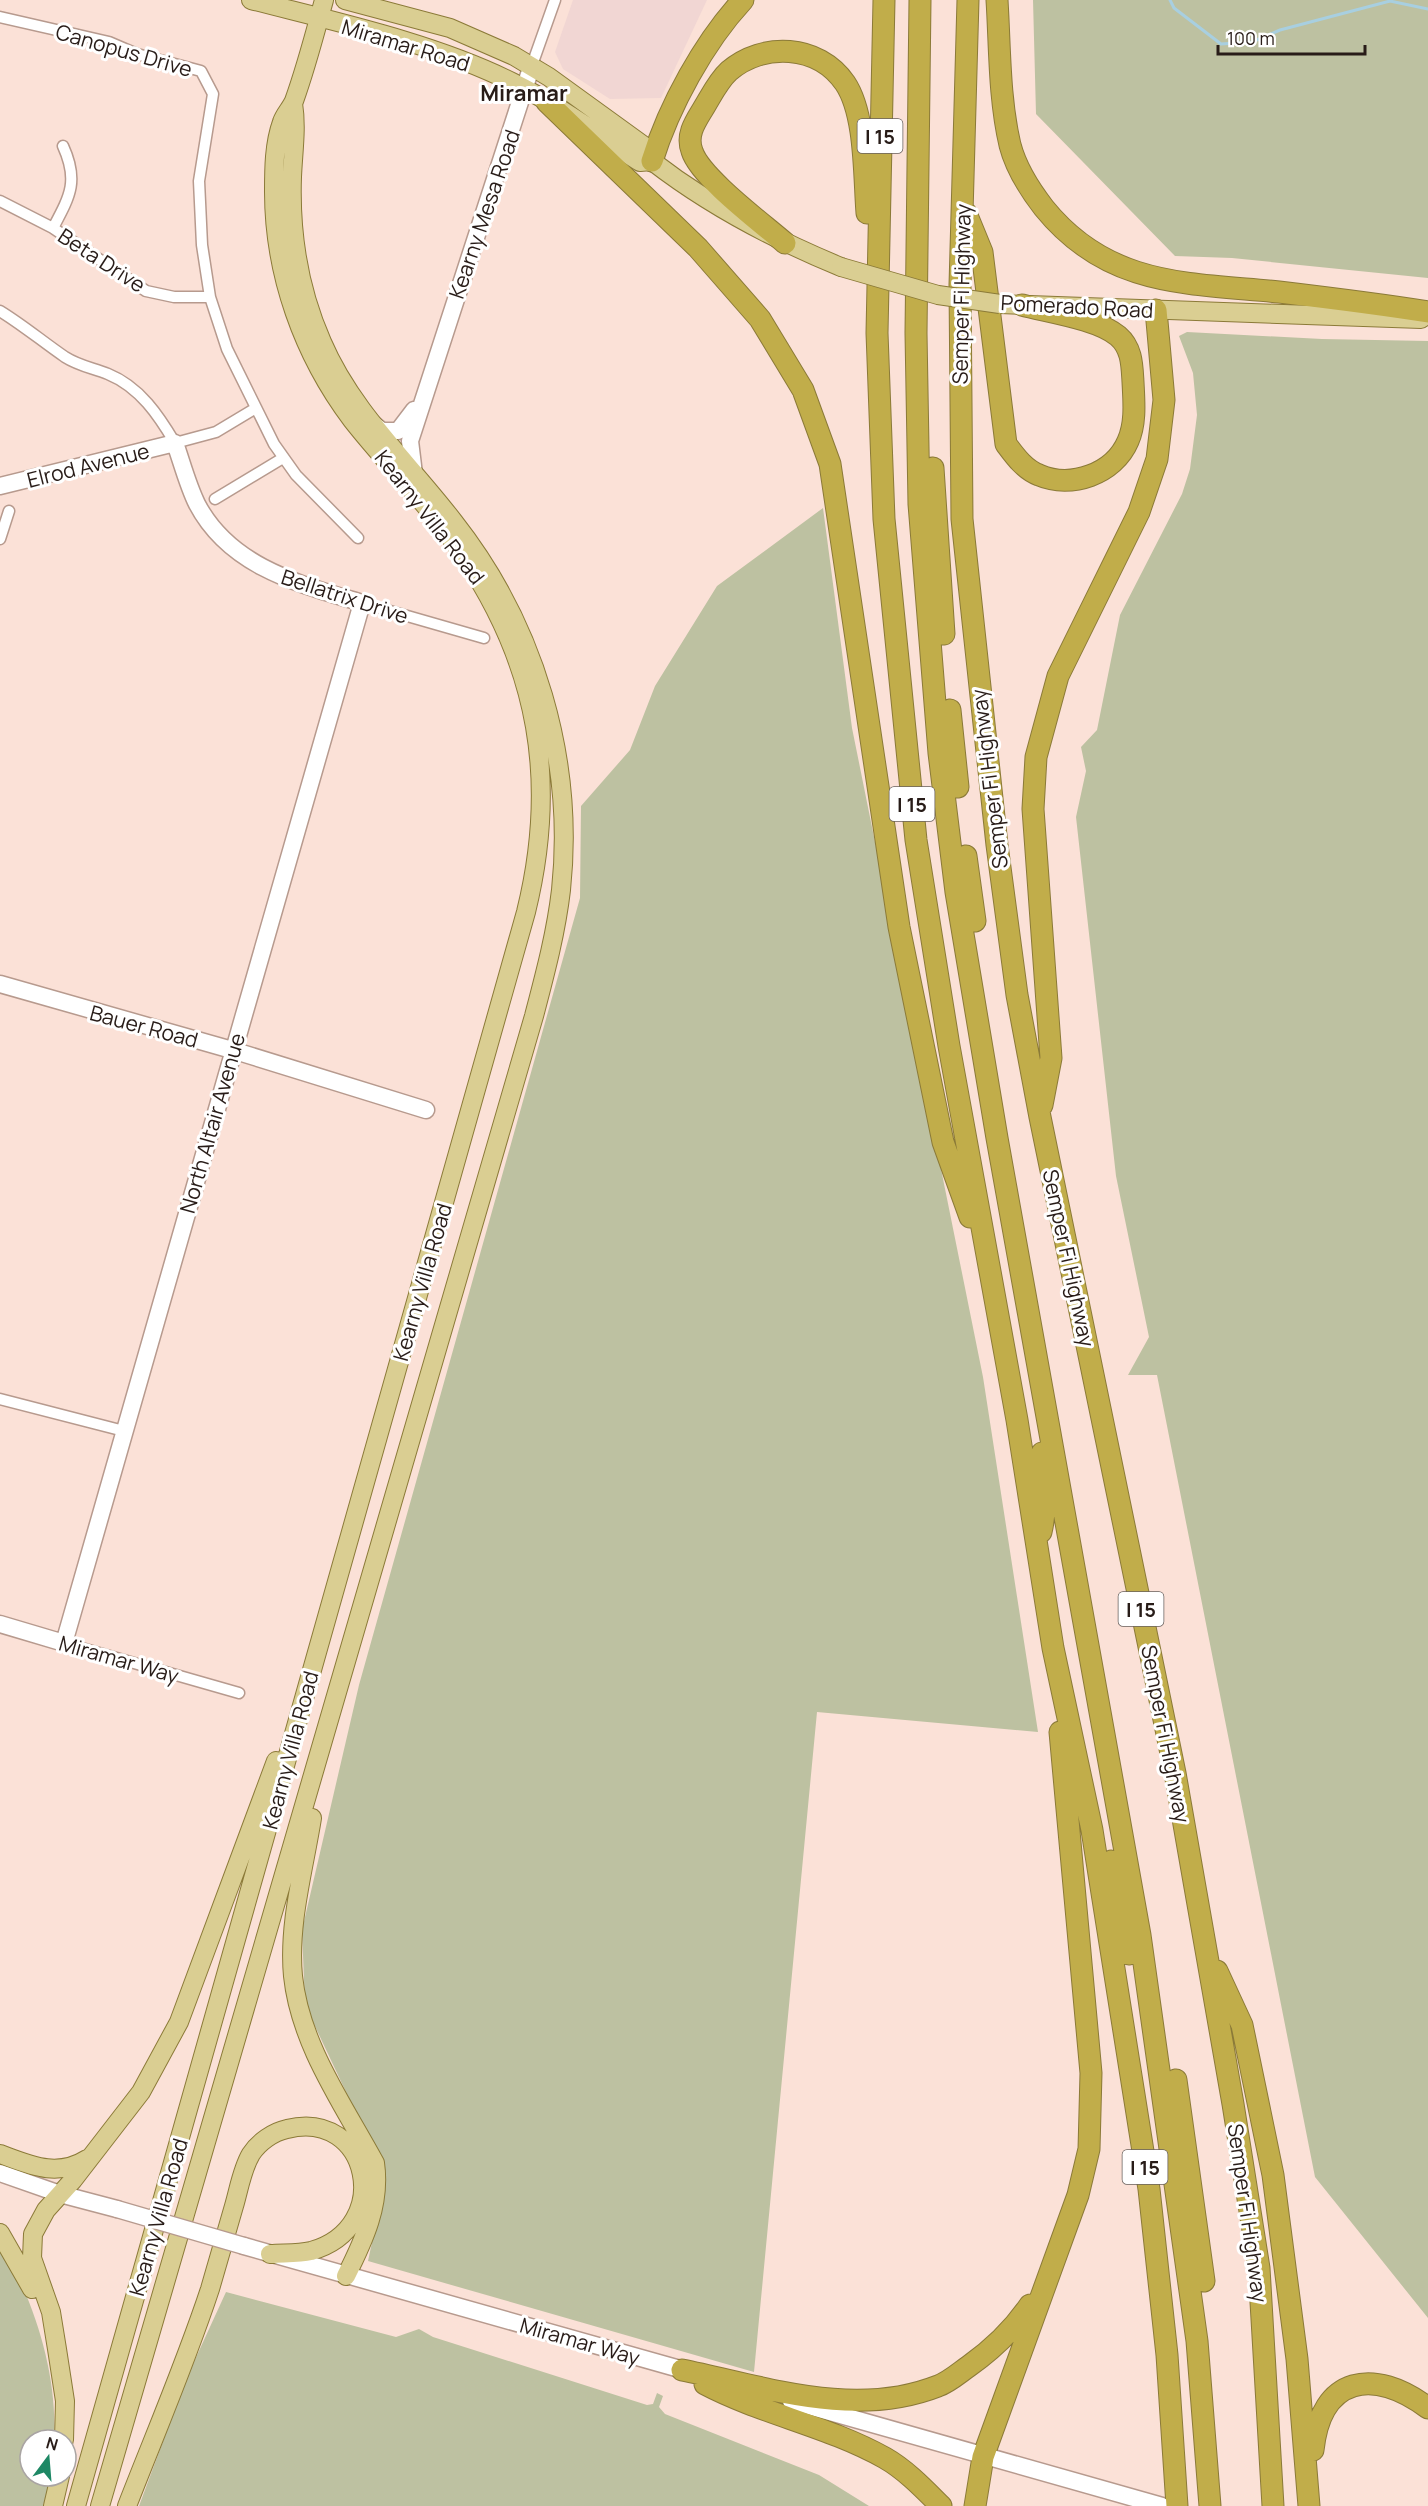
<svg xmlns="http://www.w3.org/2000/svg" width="1428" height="2506" viewBox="0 0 1428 2506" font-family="Manrope,sans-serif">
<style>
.commercial{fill:#f1d6d3}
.green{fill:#bdc1a1}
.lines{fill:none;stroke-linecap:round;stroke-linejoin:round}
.stream{stroke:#a8cfe0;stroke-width:3}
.street-casing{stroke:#b79a8e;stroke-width:13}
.secondary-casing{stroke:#b79a8e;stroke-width:19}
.primary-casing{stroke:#8b7a38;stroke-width:20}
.highway-casing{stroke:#8b7a38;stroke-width:23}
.street{stroke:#fff;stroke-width:10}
.secondary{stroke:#fff;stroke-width:16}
.primary{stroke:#dace92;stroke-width:18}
.highway{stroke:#c1ad4a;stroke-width:21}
.secondary-bridge-casing{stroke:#b79a8e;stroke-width:19;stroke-linecap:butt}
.primary-bridge-casing{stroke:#8b7a38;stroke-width:20;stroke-linecap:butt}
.secondary-bridge{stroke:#fff;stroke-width:16}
.primary-bridge{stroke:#dace92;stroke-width:18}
.labels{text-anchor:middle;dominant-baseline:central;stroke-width:6;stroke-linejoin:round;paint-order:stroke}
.shield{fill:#fff;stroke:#68605d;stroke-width:1.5}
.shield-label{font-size:20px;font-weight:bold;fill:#281c18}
.street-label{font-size:21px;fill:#281c18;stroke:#fff}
.neighbourhood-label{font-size:22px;font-weight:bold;fill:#281c18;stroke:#fff}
</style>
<rect width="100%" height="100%" fill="#fbe1d7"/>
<path class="commercial" d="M573,0H707L661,98L610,99L563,69L555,52Z"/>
<path class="green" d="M1033,0H1428V278L1232,258L1175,256L1036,114Z
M1187,332L1322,339L1428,341V2318L1315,2177L1157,1375H1128L1149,1337L1116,1176L1076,817L1086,771L1081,747L1097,730L1120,615L1182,494L1190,469L1197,415L1193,373L1179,336Z
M823,508L852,728L983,1377L1038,1732L817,1712L754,2372L368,2261L386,2177L305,2005L302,1930L359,1685L580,898L581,806L630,750L655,686L717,586Z
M0,2241C33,2299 58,2372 54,2440H30V2476H51L43,2506H0Z
M226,2292L396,2337L419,2329L433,2337L647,2405L653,2404L657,2393L663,2396L659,2407L665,2414L819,2475L869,2506H139L187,2377Z"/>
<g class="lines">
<path class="stream" d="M1170,0L1174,8L1221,44L1252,42L1280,30L1390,1L1428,9"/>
<defs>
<path id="street" d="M0,17L109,42L137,54L201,71L213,94L199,181L202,245L210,297L227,349L274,444L296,475L358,538
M532,65L555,0
M0,201L53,228L146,291L174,297H210
M53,228C70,196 79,181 63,146
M0,311C23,325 43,342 65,357C79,366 93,368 108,374C140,387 159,416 175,443L216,432L256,408
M215,499L283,458
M0,539L9,511
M362,603L484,638
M0,1399L124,1431
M64,1643L239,1693"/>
<path id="secondary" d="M372,423L382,431H398L414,410
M414,474L410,441L532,65
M0,486L175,443C182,463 188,486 197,504C230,567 299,584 362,603L64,1643L0,1624
M0,984L232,1050L426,1110
M0,2173L60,2194L117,2209
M244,2246L694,2373
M791,2401L1162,2506"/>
<path id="primary" d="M251,0C336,22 434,43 512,82C557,104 598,135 640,162L652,161
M345,0L450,28L514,56L549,77L647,148L652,161
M652,161C710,206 773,239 841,267
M1000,304L1421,319
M312,1818C304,1869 288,1924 293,1976C300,2044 343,2104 375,2163C381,2204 364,2240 346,2276
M0,2154C30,2165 57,2178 87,2159
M0,2233L32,2289
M64,2440L65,2401L57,2349L51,2312L32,2258L33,2234L46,2210L73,2180L141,2092L179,2022L276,1761
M53,2506L60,2476
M76,2506L526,912C558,782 539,667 463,555C431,507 388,466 352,420C303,355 274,274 274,192C274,169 274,144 282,122C284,115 291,108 294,101C306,68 315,33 324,0
M100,2506L534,1016C545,974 556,933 561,890C575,759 535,625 454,522C409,463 352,412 322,342C299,290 290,235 292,177C293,152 297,128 293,103
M127,2506C155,2434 186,2362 210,2289C218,2261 226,2234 234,2206C239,2189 242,2169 251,2154C259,2142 273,2132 287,2129C369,2108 396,2227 311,2251C298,2254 284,2253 270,2254"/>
<path id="highway" d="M884,0L877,333L884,519L916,840L949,1046L1017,1420L1053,1648L1092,1830L1149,2189L1167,2355L1177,2506
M920,0L916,333L919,504L939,753L956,892L997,1138L1140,1935L1197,2341L1210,2506
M968,0L960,285L962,519L997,845L1017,995L1040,1117L1175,1773L1233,2104L1259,2268L1273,2506
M997,0C1000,48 999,98 1010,145C1016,168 1030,190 1044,208C1108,287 1187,283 1279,292C1329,298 1379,304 1428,312
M547,102L698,248L760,319L803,390L830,464L899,927L943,1142L970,1217
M652,161C669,106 704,42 743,0
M966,213L982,252L1006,444C1015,456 1024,469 1039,475C1071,489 1114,474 1128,441C1136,423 1134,402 1133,382C1132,365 1132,348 1118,336C1098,319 1049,312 1022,305
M785,243C762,223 700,177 692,151C686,135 695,122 703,109C711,96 718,81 729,71C763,42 818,44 845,83C866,114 864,176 867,213
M933,468L944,634
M950,710L958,787
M966,856L975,921
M1042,1105L1051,1058L1033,809L1036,757L1058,676L1139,512L1157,459L1164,400L1156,310
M1041,1532C1047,1506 1046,1479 1042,1453
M1111,1861L1129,1954
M1217,1971L1242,2025L1273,2175L1297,2359L1309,2506
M1176,2080L1204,2281
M682,2370C766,2387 854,2419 938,2386C949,2382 959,2373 969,2366C993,2349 1013,2330 1030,2305
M705,2384C762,2414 828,2426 885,2458C906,2470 924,2489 941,2506
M1313,2450C1321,2376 1374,2367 1428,2408
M975,2506L983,2457L1078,2195L1089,2149L1091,2073L1060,1732"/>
</defs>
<use href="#street" class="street-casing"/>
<use href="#secondary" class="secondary-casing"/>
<use href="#primary" class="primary-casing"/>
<use href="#highway" class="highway-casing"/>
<use href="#street" class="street"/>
<use href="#secondary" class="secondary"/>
<use href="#primary" class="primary"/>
<use href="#highway" class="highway"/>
<defs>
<path id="secondary-bridge" d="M117,2209L244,2246"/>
<path id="primary-bridge" d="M841,267L938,295L1000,304"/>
</defs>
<use href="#secondary-bridge" class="secondary-bridge-casing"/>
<use href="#primary-bridge" class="primary-bridge-casing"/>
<use href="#secondary-bridge" class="secondary-bridge"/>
<use href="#primary-bridge" class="primary-bridge"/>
</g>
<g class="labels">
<g class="shield">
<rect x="857.5" y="119" width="45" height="34" rx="4.5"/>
<rect x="889.5" y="787" width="45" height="34" rx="4.5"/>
<rect x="1118.5" y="1592" width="45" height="34" rx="4.5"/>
<rect x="1122.5" y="2150" width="45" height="34" rx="4.5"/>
</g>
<g class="shield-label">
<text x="880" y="136">I 15</text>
<text x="912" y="804">I 15</text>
<text x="1141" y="1609">I 15</text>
<text x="1145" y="2167">I 15</text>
</g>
<g class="street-label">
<text transform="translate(406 45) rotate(17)">Miramar Road</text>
<text transform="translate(124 50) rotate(16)">Canopus Drive</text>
<text transform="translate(484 214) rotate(-71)">Kearny Mesa Road</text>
<text transform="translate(102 260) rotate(33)">Beta Drive</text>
<text transform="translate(961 294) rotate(-89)">Semper Fi Highway</text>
<text transform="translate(1077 306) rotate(3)">Pomerado Road</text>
<text transform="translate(88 465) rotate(-14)">Elrod Avenue</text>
<text transform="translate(430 517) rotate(52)">Kearny Villa Road</text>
<text transform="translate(345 596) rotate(18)">Bellatrix Drive</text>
<text transform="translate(989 779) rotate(-97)">Semper Fi Highway</text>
<text transform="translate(144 1026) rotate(15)">Bauer Road</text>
<text transform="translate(212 1123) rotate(-74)">North Altair Avenue</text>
<text transform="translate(1069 1258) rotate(78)">Semper Fi Highway</text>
<text transform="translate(422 1282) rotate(-74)">Kearny Villa Road</text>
<text transform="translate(119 1659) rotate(16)">Miramar Way</text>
<text transform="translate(1166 1734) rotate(79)">Semper Fi Highway</text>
<text transform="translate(290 1750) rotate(-75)">Kearny Villa Road</text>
<text transform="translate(1248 2213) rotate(82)">Semper Fi Highway</text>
<text transform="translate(158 2217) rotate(-74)">Kearny Villa Road</text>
<text transform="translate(580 2341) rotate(16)">Miramar Way</text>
</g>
<g class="neighbourhood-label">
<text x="524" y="93">Miramar</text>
</g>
</g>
<g transform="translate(48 2458) rotate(16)"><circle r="28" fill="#ffffff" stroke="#a9a4a3" stroke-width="1.5"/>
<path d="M0-4.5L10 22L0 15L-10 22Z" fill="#1e8865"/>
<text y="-9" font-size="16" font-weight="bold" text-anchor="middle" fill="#281c18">N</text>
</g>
<path d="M1218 45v9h147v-9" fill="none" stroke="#281c18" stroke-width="3"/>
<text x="1227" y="45" font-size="18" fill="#281c18" stroke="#ffffff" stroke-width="4.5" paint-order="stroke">100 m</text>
</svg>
